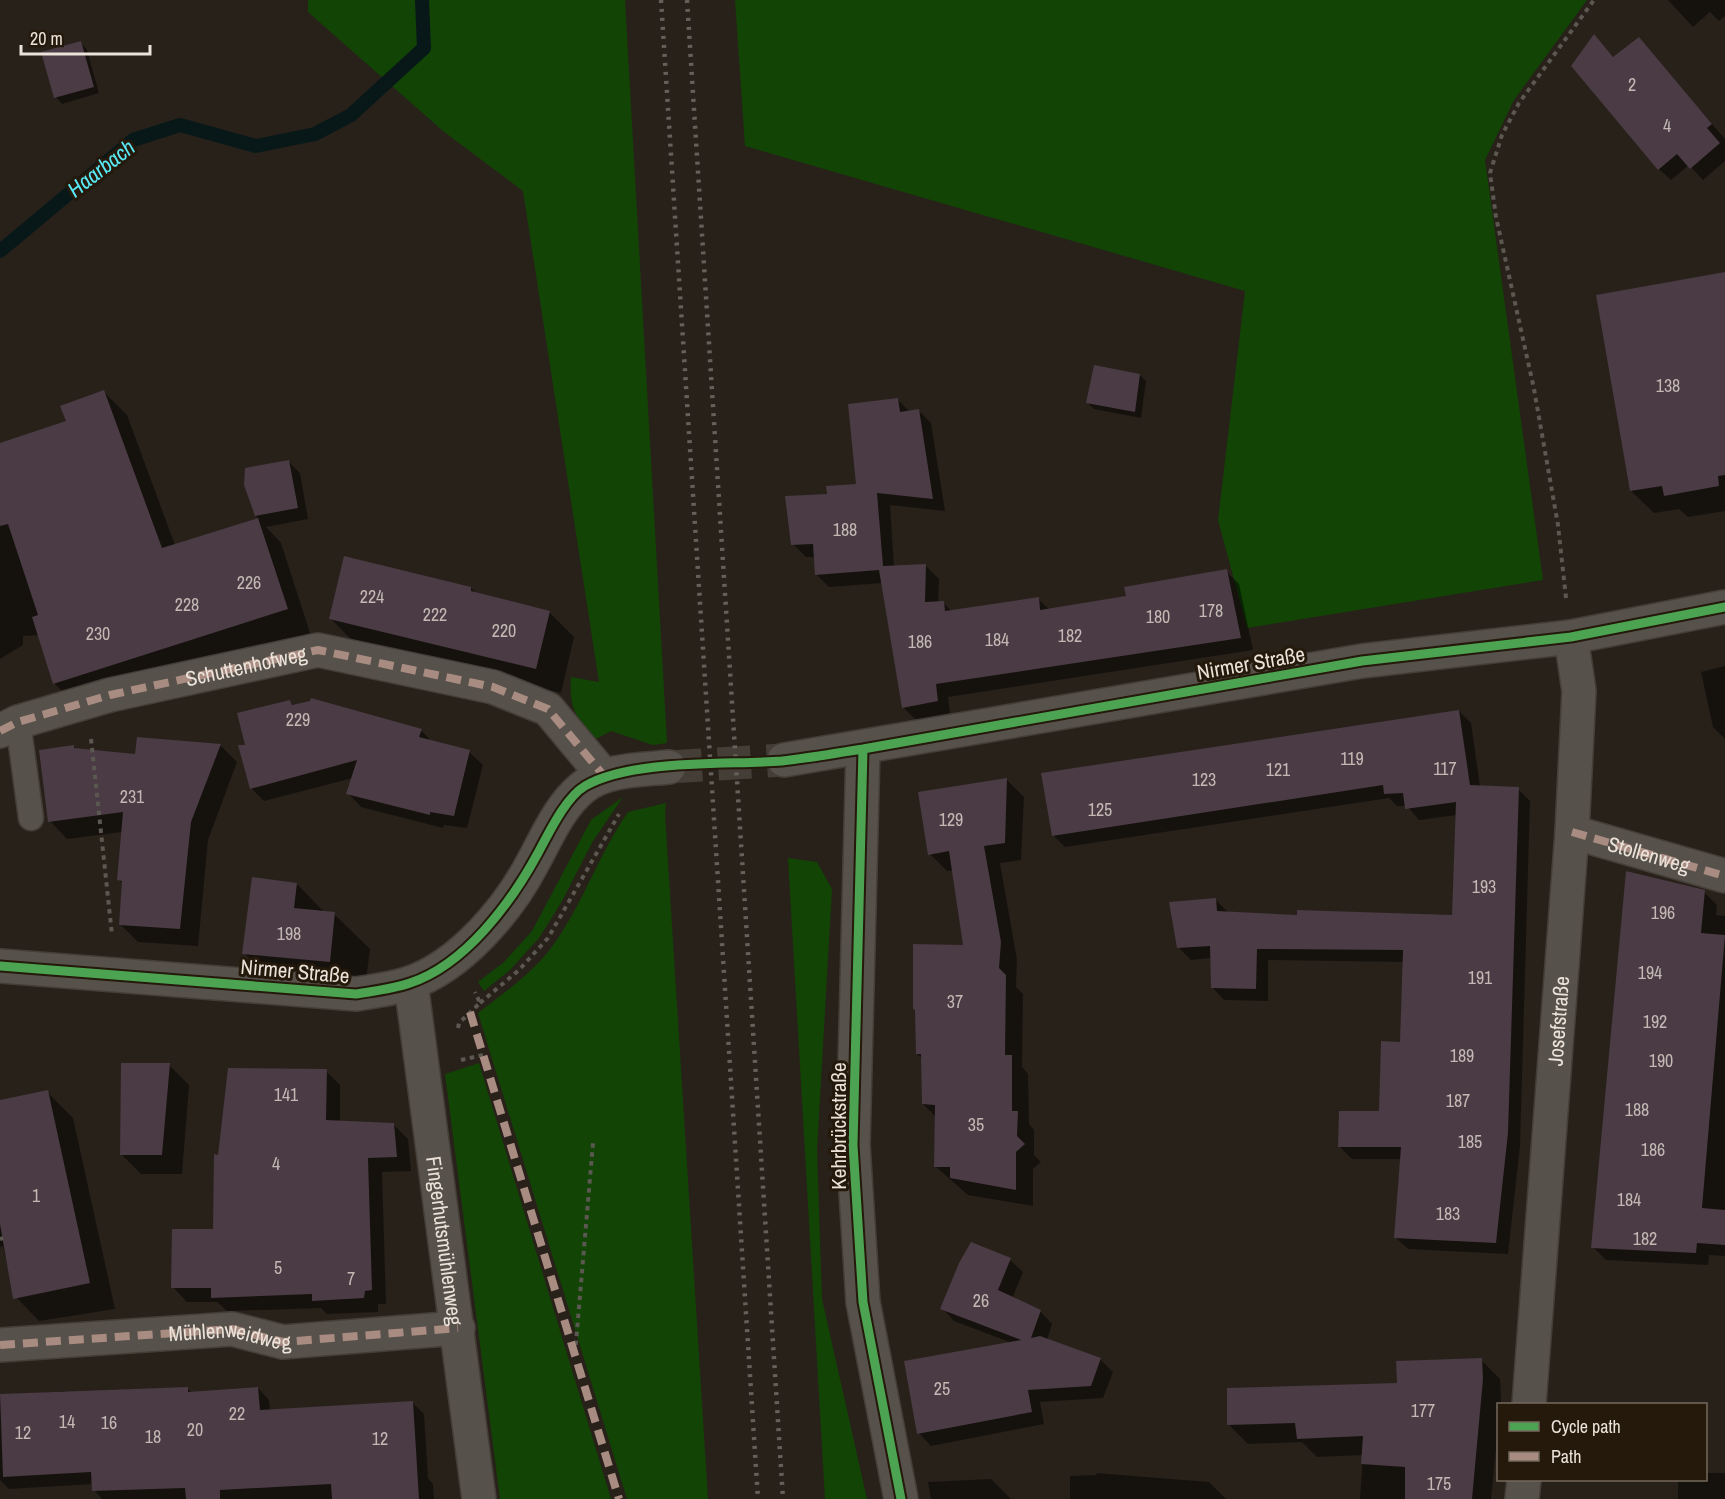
<svg xmlns="http://www.w3.org/2000/svg" width="1725" height="1499" viewBox="0 0 1725 1499" font-family="'Archivo Narrow',sans-serif">
<style>
.green{fill:#124405}
.shadow{fill:#0007}
.lines{fill:none;stroke-linecap:round;stroke-linejoin:round}
.stream{stroke:#081819;stroke-width:14}
.building{fill:#4a3b44}
.tertiary-tunnel{stroke:#453e37;stroke-width:33;stroke-dasharray:33 16;stroke-linecap:butt}
.service-casing{stroke:#443e38;stroke-width:27}
.minor-casing{stroke:#443e38;stroke-width:36}
.tertiary-casing{stroke:#443e38;stroke-width:36}
.path{stroke:#5b5751;stroke-width:4;stroke-dasharray:4.5 4.5;stroke-linecap:butt}
.service{stroke:#56514a;stroke-width:24}
.minor{stroke:#56514a;stroke-width:33}
.tertiary{stroke:#56514a;stroke-width:33}
.rail{stroke:#65605b;stroke-width:4.5;stroke-dasharray:3 6;stroke-linecap:butt}
.quiet{stroke:#a88b81;stroke-width:8;stroke-dasharray:15 8;stroke-linecap:butt}
.cycleway-casing{stroke:#24190b;stroke-width:13}
.cycleway{stroke:#4ca352;stroke-width:9}
.labels{text-anchor:middle;dominant-baseline:central;stroke-width:6;stroke-linejoin:round;paint-order:stroke}
.number-label{font-size:18px;fill:#c3b8b4}
.street-label{font-size:21px;fill:#ebe2d9;stroke:#24190b}
.water-label{font-size:22px;font-style:italic;fill:#5ae9f6;stroke:#24190b}
</style>
<rect width="100%" height="100%" fill="#28211a"/>
<path class="green" d="M308,0H625L667,743L653,745L611,731L596,739C575,716 569,709 571,677L599,682L523,191L443,131L308,12Z
M735,0H1587L1514,100L1485,160L1543,580L1247,628L1218,520L1245,291L745,146Z
M623,797L593,841L561,903L539,938L510,970L484,991L478,982L504,962L532,931L591,820Z
M666,803L665,814L708,1499H627L478,1013C505,992 536,971 556,941C584,901 600,852 628,812Z
M788,858L817,862L832,889L817,1150L822,1299L867,1499H825Z
M479,1063L611,1499H500L445,1074Z"/>
<path class="shadow" d="M1668,0H1725V16L1719,21L1710,12L1693,27Z
M1594,37L1614,58L1639,39L1725,139V161L1703,180L1689,165L1671,180L1659,169Z
M81,43L87,50L99,93L62,104L56,97Z
M1725,274V511L1688,517L1679,509L1654,513L1631,491Z
M1140,375L1146,381L1141,418L1094,409L1088,403Z
M104,392L127,415L175,545L259,519L256,516L289,462L300,473L308,519L266,527L281,543L310,633L78,707L54,683L39,635L23,636V645L0,659V444L68,422Z
M897,399L910,412L918,410L931,423L945,511L890,505L894,567L926,566L939,579L938,603H944L952,612L1038,599L1050,610L1128,597L1226,571L1239,584L1253,650L948,697L950,713L916,720L903,707L883,583L829,587L816,574L815,557H806L793,544L829,495L857,486Z
M471,588L477,594L549,612L574,637L561,693L356,644L331,619Z
M1725,666V739L1713,727L1701,672Z
M290,701L294,706L421,730L432,742L469,752L483,765L467,828L444,825L443,828L361,807L348,793L353,778L264,801L251,788L247,747Z
M1459,711L1471,723L1480,787L1518,789L1530,801L1520,1146L1508,1254L1408,1249L1395,1237L1402,1159H1352L1340,1147L1380,1112L1402,1043L1404,962L1268,960V1001L1224,1000L1212,987L1211,958L1191,960L1178,947L1215,899L1228,912L1299,916L1454,917L1457,815L1419,820L1407,806H1397L1389,798L1065,847L1053,835Z
M220,745L237,762L208,840L198,946L138,942L120,924L123,884L119,880L122,832L67,839L50,821L73,746L77,750L137,756Z
M1007,780L1024,797L1021,860L1000,863L1017,960L1016,987L1023,994L1022,1067L1028,1074L1029,1124L1034,1130V1155L1041,1162L1033,1169V1206L968,1195L935,1166L936,1117L923,1104V1059L917,1054L965,947L954,870L947,871L930,854Z
M297,884L325,913L334,914L370,949L364,996L279,988L244,953Z
M1704,892L1717,905L1716,915L1725,916V1256L1709,1255L1708,1265L1606,1260L1593,1247Z
M169,1065L189,1085L182,1174H141L121,1154Z
M326,1071L340,1085V1122L393,1124L408,1139L411,1171L382,1172L386,1304H378V1312L327,1314L321,1308L227,1311L217,1302H187L173,1287L214,1231L219,1156Z
M47,1092L73,1118L115,1309L39,1321L14,1295L3,1246L0,1247V1102Z
M1010,1260L1023,1272L1012,1299L1040,1311L1052,1324L1047,1340L1100,1359L1113,1372L1103,1398L1040,1402L1044,1424L931,1446L919,1433L1012,1343L954,1321L942,1308Z
M1481,1360L1500,1379L1501,1399L1491,1499H1360L1363,1455L1317,1457L1302,1442L1248,1444L1229,1425L1399,1385Z
M187,1388L192,1393L258,1388L269,1400L270,1411L412,1402L424,1414L428,1478L433,1484L434,1499H102L94,1490L93,1484L9,1489L0,1480V1397L65,1391L68,1394Z
M1096,1473L1209,1482L1226,1499H1070V1476L1097,1475Z
M1706,1473H1725V1499H1678V1480H1706Z
M991,1479L1011,1499H931L928,1482Z"/>
<g class="lines">
<path class="stream" d="M0,251L133,140L180,125L256,146L315,134L351,115L424,48L422,0"/>
</g>
<path class="building" d="M1594,34L1613,57L1639,37L1712,124L1707,128L1720,143L1690,169L1677,154L1658,170L1571,66Z
M81,41L94,87L54,98L41,52Z
M1725,272V475L1718,476L1719,486L1664,496L1662,486L1630,491L1596,295Z
M1094,365L1140,374L1135,412L1086,403Z
M104,390L162,548L258,518L288,609L53,684L32,617L38,615L8,524L0,526V443L66,421L60,406Z
M898,398L900,412L919,409L933,499L877,493L883,566L926,564L925,602L944,601L945,611L1039,597L1040,610L1126,596L1124,587L1227,569L1241,638L936,684L938,701L902,708L879,570L815,575L813,544L791,545L785,496L827,494L826,486L856,484L848,404Z
M289,460L298,508L255,516L244,485L245,468Z
M344,556L471,587V591L550,611L536,669L329,619Z
M311,698L422,729L419,737L470,750L454,816L430,812V815L346,794L357,760L250,789L238,745H245L237,713L290,700L292,705L310,701Z
M1459,710L1470,785L1519,787L1508,1133L1496,1243L1394,1238L1401,1147H1338L1339,1111H1379L1381,1041L1400,1042L1403,950L1257,949L1256,989L1211,988L1210,946L1177,948L1169,902L1216,898L1217,911L1297,915V910L1452,915L1456,802L1405,809L1403,793L1384,794L1383,785L1052,836L1041,773Z
M137,737L221,744L191,822L180,929L119,925L122,881L117,880L123,812L48,822L39,750L74,745V748L135,754Z
M1007,778L1005,843L984,846L1001,942L999,968L1006,975L1005,1055H1012V1111H1018L1017,1136L1025,1144L1016,1152V1190L950,1178V1167H934L935,1105L922,1104L921,1054H916L915,1010L913,1009V944L963,945L949,851L928,855L918,792Z
M1626,871L1705,890L1701,933L1725,935L1702,1208L1725,1210V1245L1697,1243L1696,1253L1591,1248Z
M252,877L297,883L294,908L335,912L330,962L242,954Z
M121,1063H170L162,1155H120Z
M228,1068L327,1069L326,1120L394,1123L397,1157L368,1158L372,1290L365,1291L364,1298L312,1301V1294L211,1298V1288H171L172,1229H213L214,1154L218,1155Z
M48,1090L90,1283L13,1299L0,1224V1100Z
M971,1242L1011,1258L998,1290L1041,1310L1031,1338L1040,1336L1101,1358L1091,1386L1028,1390L1032,1412L917,1434L904,1361L1021,1340L940,1309L959,1263Z
M1482,1358L1483,1379L1472,1499H1405V1467L1361,1464L1363,1436L1297,1439L1295,1423L1227,1425V1388L1397,1383L1396,1361Z
M188,1387V1392L258,1387L260,1410L413,1401L419,1499H332L331,1484L220,1490V1499H186L185,1488L92,1491L91,1472L3,1477L0,1394Z"/>
<g class="lines">
<path class="tertiary-tunnel" d="M669,767L784,760"/>
<defs>
<path id="service" d="M18,722L31,818"/>
<g id="minor">
<path d="M0,731L18,722L110,695L318,650L493,687L548,709L604,776"/>
<path d="M863,749L853,1145L863,1302L901,1499"/>
<path id="s1" d="M1572,832L1725,876"/>
<path id="s2" d="M411,983L479,1499"/>
<path d="M0,1345L232,1329L283,1342L458,1328"/>
</g>
<g id="tertiary">
<path d="M784,760L1362,661L1571,637L1725,607"/>
<path d="M0,966L356,994C374,991 393,989 410,983C460,966 508,910 532,864C546,839 559,807 582,788C604,769 642,770 669,767"/>
<path id="s3" d="M1529,1404L1572,832L1579,691L1571,637"/>
<path d="M1522,1499L1524,1480"/>
</g>
</defs>
<use href="#service" class="service-casing"/>
<use href="#minor" class="minor-casing"/>
<use href="#tertiary" class="tertiary-casing"/>
<path class="path" d="M1566,598L1558,525L1534,389L1496,217L1490,173L1502,135L1519,103L1594,0
M91,739L112,935
M480,1003L519,970L548,938L619,814
M458,1028L459,1023L480,1003L475,992
M461,1060L483,1055
M0,1239L3,1238
M575,1354L593,1143"/>
<use href="#service" class="service"/>
<use href="#minor" class="minor"/>
<use href="#tertiary" class="tertiary"/>
<path class="rail" d="M661,0L758,1499
M687,0L783,1499"/>
<g class="quiet">
<path id="s4" d="M0,731L18,722L110,695L318,650L493,687L548,709L604,776"/>
<path d="M1572,832L1725,876"/>
<path d="M470,1012L619,1499"/>
<path id="s5" d="M0,1345L232,1329L283,1342L458,1328"/>
</g>
<defs>
<path id="cycleway" d="M863,749L853,1145L863,1302L901,1499
M0,966L356,994C374,991 393,989 410,983C465,965 511,903 538,853C549,833 565,798 585,786C631,759 727,765 782,761C809,758 836,753 863,749L1362,661L1571,637L1725,607"/>
</defs>
<use href="#cycleway" class="cycleway-casing"/>
<use href="#cycleway" class="cycleway"/>
</g>
<g class="labels">
<g class="number-label">
<text x="1632" y="84">2</text>
<text x="1667" y="125">4</text>
<text x="1668" y="385">138</text>
<text x="845" y="529">188</text>
<text x="249" y="582">226</text>
<text x="372" y="596">224</text>
<text x="187" y="604">228</text>
<text x="1211" y="610">178</text>
<text x="435" y="614">222</text>
<text x="1158" y="616">180</text>
<text x="504" y="630">220</text>
<text x="98" y="633">230</text>
<text x="1070" y="635">182</text>
<text x="997" y="639">184</text>
<text x="920" y="641">186</text>
<text x="298" y="719">229</text>
<text x="1352" y="758">119</text>
<text x="1445" y="768">117</text>
<text x="1278" y="769">121</text>
<text x="1204" y="779">123</text>
<text x="132" y="796">231</text>
<text x="1100" y="809">125</text>
<text x="951" y="819">129</text>
<text x="1484" y="886">193</text>
<text x="1663" y="912">196</text>
<text x="289" y="933">198</text>
<text x="1650" y="972">194</text>
<text x="1480" y="977">191</text>
<text x="955" y="1001">37</text>
<text x="1655" y="1021">192</text>
<text x="1462" y="1055">189</text>
<text x="1661" y="1060">190</text>
<text x="286" y="1094">141</text>
<text x="1458" y="1100">187</text>
<text x="1637" y="1109">188</text>
<text x="976" y="1124">35</text>
<text x="1470" y="1141">185</text>
<text x="1653" y="1149">186</text>
<text x="276" y="1163">4</text>
<text x="36" y="1195">1</text>
<text x="1629" y="1199">184</text>
<text x="1448" y="1213">183</text>
<text x="1645" y="1238">182</text>
<text x="278" y="1267">5</text>
<text x="351" y="1278">7</text>
<text x="981" y="1300">26</text>
<text x="942" y="1388">25</text>
<text x="1423" y="1410">177</text>
<text x="237" y="1413">22</text>
<text x="67" y="1421">14</text>
<text x="109" y="1422">16</text>
<text x="195" y="1429">20</text>
<text x="23" y="1432">12</text>
<text x="153" y="1436">18</text>
<text x="380" y="1438">12</text>
<text x="1439" y="1483">175</text>
</g>
<g class="street-label">
<text transform="translate(1251 663) rotate(-10)">Nirmer Straße</text>
<text stroke="none"><textPath href="#s4" startOffset="255">Schuttenhofweg</textPath></text>
<text stroke="none"><textPath href="#s1" startOffset="80">Stollenweg</textPath></text>
<text transform="translate(295 971) rotate(5)">Nirmer Straße</text>
<text stroke="none"><textPath href="#s3" startOffset="384">Josefstraße</textPath></text>
<text transform="translate(838 1126) rotate(-90)">Kehrbrückstraße</text>
<text stroke="none"><textPath href="#s2" startOffset="260">Fingerhutsmühlenweg</textPath></text>
<text stroke="none"><textPath href="#s5" startOffset="231">Mühlenweidweg</textPath></text>
</g>
<g class="water-label">
<text transform="translate(101 168) rotate(-38)">Haarbach</text>
</g>
</g>
<rect x="1497" y="1403" width="210" height="78" fill="#24190b" stroke="#74695d" stroke-width="1.5"/>
<rect x="1509" y="1422" width="30" height="9" fill="#4ca352" stroke="#74695d" stroke-width="1.5"/>
<text x="1551" y="1433" font-size="18" fill="#ebe2d9">Cycle path</text>
<rect x="1509" y="1452" width="30" height="9" fill="#a88b81" stroke="#74695d" stroke-width="1.5"/>
<text x="1551" y="1463" font-size="18" fill="#ebe2d9">Path</text>
<path d="M21 45v9h129v-9" fill="none" stroke="#ebe2d9" stroke-width="3"/>
<text x="30" y="45" font-size="18" fill="#ebe2d9" stroke="#24190b" stroke-width="4.5" paint-order="stroke">20 m</text>
</svg>
